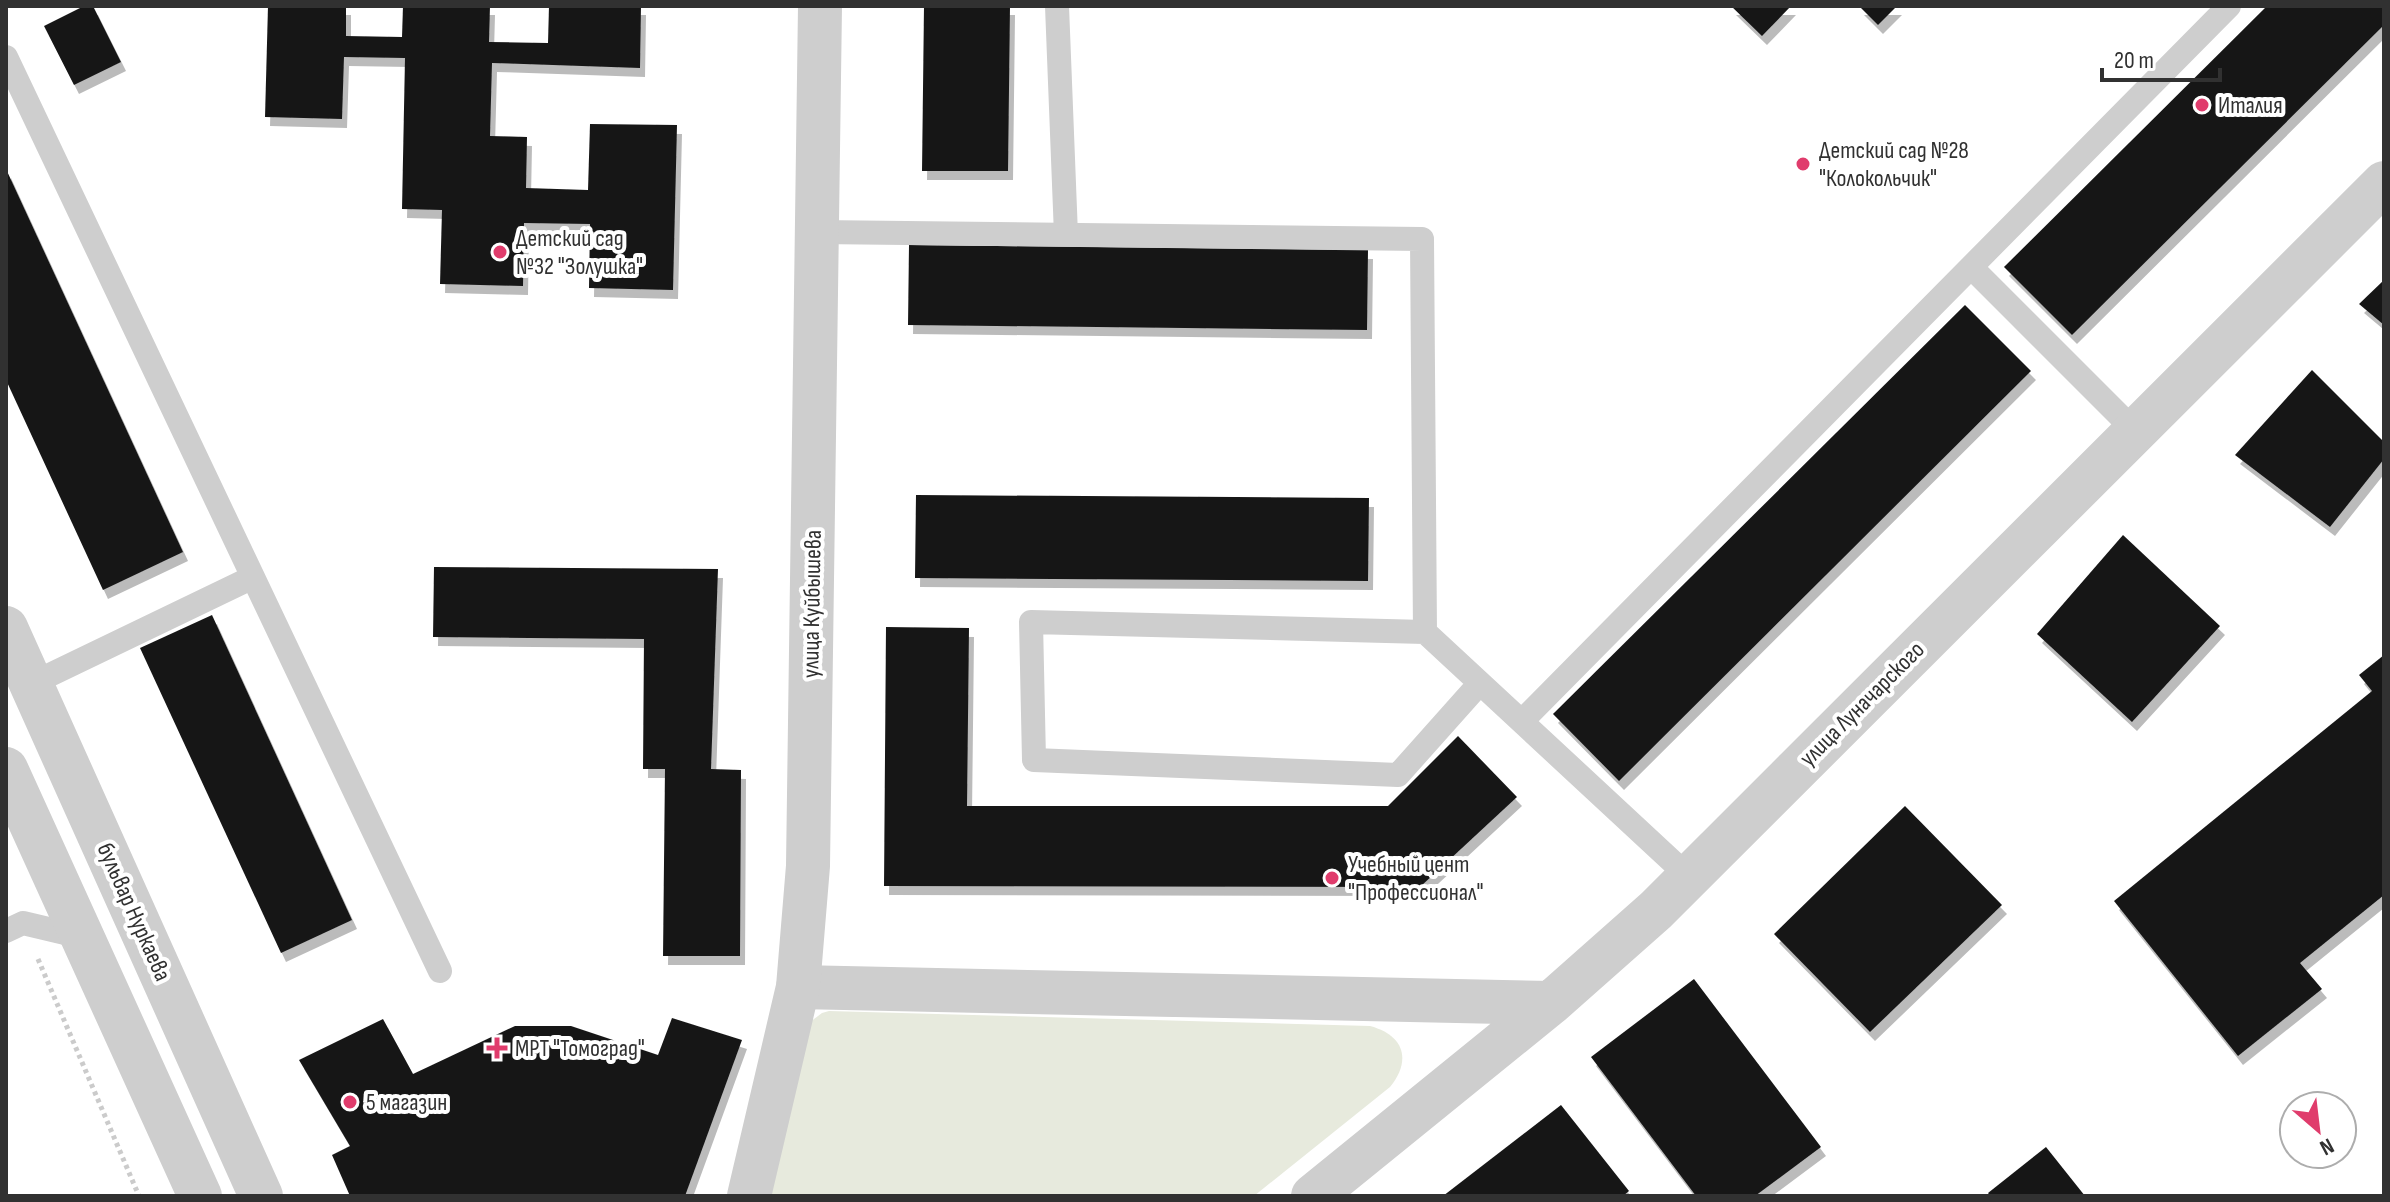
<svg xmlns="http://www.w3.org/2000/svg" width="2390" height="1202" viewBox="0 0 2390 1202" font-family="'Sofia Sans Condensed',sans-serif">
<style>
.green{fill:#e7eadd}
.building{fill:#181818;filter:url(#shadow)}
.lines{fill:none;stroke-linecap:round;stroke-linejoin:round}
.path{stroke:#cbcbcb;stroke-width:5;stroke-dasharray:4 4;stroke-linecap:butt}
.service{stroke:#cecece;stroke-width:24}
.minor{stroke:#cecece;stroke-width:44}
.tertiary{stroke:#cecece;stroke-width:44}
.poi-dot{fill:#e03c6c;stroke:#fff;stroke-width:3}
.labels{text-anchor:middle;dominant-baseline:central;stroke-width:8;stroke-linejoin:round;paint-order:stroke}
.poi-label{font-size:24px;fill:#313131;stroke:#fff;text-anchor:start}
.street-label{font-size:24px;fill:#313131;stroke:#fff}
</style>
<defs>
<filter id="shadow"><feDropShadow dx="5" dy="9" stdDeviation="0" flood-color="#0004"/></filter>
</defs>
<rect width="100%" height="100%" fill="#fff"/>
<path class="green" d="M829,1011L1370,1026C1404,1035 1412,1060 1390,1087L1254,1196H771L810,1022L822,1013Z"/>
<path class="building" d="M84,6H93L121,62L74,85L44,26Z
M268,6H346V36L402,37L403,6H490L489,42L548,43L549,6H641L640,68L492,63L490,136L527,137L526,188L588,190L590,124L677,125L673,290L589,288L590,224L524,223L523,286L440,284L442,210L402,209L405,58L344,57L342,119L265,117Z
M924,6H1010L1008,171H922Z
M1731,6H1791L1762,36Z
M1859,6H1897L1878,25Z
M2267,6H2384V25L2072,335L2004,267Z
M6,169L183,552L103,590L6,380Z
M909,245L1368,250L1367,330L908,325Z
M2384,280V325L2359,304Z
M1965,305L2031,371L1619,781L1553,714Z
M2312,370L2384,442V459L2330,527L2235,455Z
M916,495L1369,498L1368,581L915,578Z
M2123,535L2220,626L2132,722L2037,634Z
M434,567L718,569L711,769L741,770L740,956H663L665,769H643L644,639L433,637Z
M212,615L352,920L281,953L140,648Z
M886,627L969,628L967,806H1388L1458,736L1517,797L1420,887L884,886Z
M2384,655V895L2300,963L2322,989L2238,1056L2114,901L2372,691L2359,675Z
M1905,806L2002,905L1870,1032L1774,934Z
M1694,979L1821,1147L1755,1196H1696L1591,1057Z
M672,1018L742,1040L685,1196H350L332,1155L350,1146L299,1060L383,1019L413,1074L515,1026H571L658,1055Z
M1561,1105L1629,1191L1623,1196H1443Z
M2046,1147L2085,1196H1990L1988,1193Z"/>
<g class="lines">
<path class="path" d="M38,959L139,1196"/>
<path class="service" d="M1057,6L1066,235
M6,57L440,971
M817,232L1422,239L1425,632L1689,877
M1971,267L2135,431
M1425,632L1031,622L1034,760L1398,775L1480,683
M31,684L253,577
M1522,721L2229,6
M6,931L23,923L82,937"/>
<path class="minor" d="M6,628L261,1196
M6,769L200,1196
M798,987L1551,1003
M1313,1196L1551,1003L1656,910L2384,183"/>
<path class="tertiary" d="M749,1196L798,987L808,866L820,6"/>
</g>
<g class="poi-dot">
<circle cx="2202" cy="105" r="8"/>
<circle cx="1803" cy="164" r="8"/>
<circle cx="500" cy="252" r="8"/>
<circle cx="1332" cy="878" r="8"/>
<path d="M493 1036h8v8h8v8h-8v8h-8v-8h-8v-8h8z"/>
<circle cx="350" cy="1102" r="8"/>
</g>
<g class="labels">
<g class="poi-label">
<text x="2218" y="105">Италия</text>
<text x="1819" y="150">Детский сад №28<tspan x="1819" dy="28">"Колокольчик"</tspan></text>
<text x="516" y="238">Детский сад<tspan x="516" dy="28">№32 "Золушка"</tspan></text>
<text x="1348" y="864">Учебный цент<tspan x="1348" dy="28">"Профессионал"</tspan></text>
<text x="515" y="1048">МРТ "Томоград"</text>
<text x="366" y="1102">5 магазин</text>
</g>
<g class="street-label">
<text transform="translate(812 604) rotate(-89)">улица Куйбышева</text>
<text transform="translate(1862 704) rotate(-45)">улица Луначарского</text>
<text transform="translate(134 912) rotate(66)">бульвар Нуркаева</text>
</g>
</g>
<rect width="2390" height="1202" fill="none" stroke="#313131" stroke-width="16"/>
<g transform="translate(2318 1130) rotate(152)"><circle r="38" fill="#ffffff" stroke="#adadad" stroke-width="2"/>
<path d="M0-6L14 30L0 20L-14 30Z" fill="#e03c6c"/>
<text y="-12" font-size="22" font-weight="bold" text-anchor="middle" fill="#313131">N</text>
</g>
<path d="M2102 68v12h118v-12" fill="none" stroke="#313131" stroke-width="4"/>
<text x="2114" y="68" font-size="24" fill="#313131" stroke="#ffffff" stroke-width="6" paint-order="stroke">20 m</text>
</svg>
